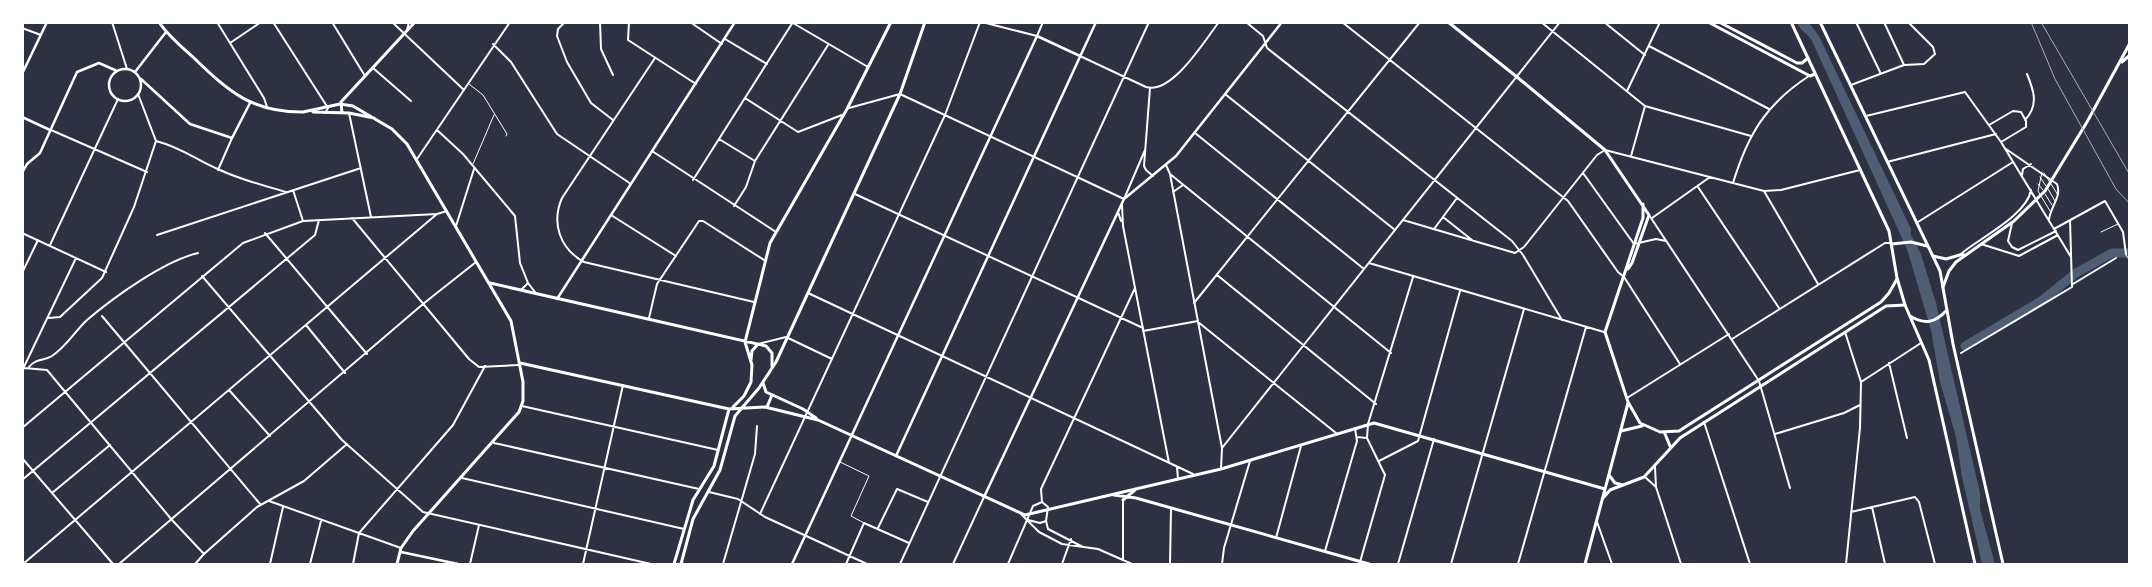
<svg xmlns="http://www.w3.org/2000/svg" width="2152" height="587" viewBox="0 0 2152 587" font-family="Cabin,sans-serif">
<style>
.water{fill:#4f5d75}
.lines{fill:none;stroke-linecap:round;stroke-linejoin:round}
.river{stroke:#4f5d75;stroke-width:9}
.service{stroke:#fff;stroke-width:1}
.pedestrian{stroke:#fff;stroke-width:1}
.minor{stroke:#fff;stroke-width:2}
.tertiary{stroke:#fff;stroke-width:2.5}
.secondary{stroke:#fff;stroke-width:3}
.primary{stroke:#fff;stroke-width:3}
.trunk{stroke:#fff;stroke-width:3}
.rail{stroke:#abadb3;stroke-width:1}
</style>
<rect width="100%" height="100%" fill="#2d3142"/>
<path class="water" d="M1797,23H1809L1819,36L1911,229V235L1921,254L1936,303L1980,493V509L1995,564H1982L1962,477L1956,437L1940,382L1931,330L1907,249L1812,41C1808,33 1802,33 1797,23Z"/>
<g class="lines">
<path class="river" d="M1965,346L2041,301L2076,273L2112,253H2130"/>
<path class="service" d="M469,84L483,95L507,134L506,136
M473,164L494,115
M2042,172L2038,191L2050,211
M2044,173L2058,195
M2040,177L2046,186
M2038,184L2043,190
M2048,189L2055,201
M2045,194L2052,205
M2101,232L2118,224
M2126,255L2130,261"/>
<path class="pedestrian" d="M840,462L869,476L851,516L864,523"/>
<path class="minor" d="M112,22L127,69
M217,22L264,98L267,107
M273,22L328,108L325,113
M332,22L365,76
M392,22L464,90
M565,22L558,29L557,36L567,62L591,103L613,120
M600,22L601,49L613,75
M629,22L628,40L696,84
M690,22L722,44
M982,22L1037,36L1043,22
M1246,22L1263,36L1267,48L1512,241L1523,255L1562,320
M1342,22L1568,201L1618,272L1624,277L1680,364
M1541,22L1645,106L1751,136
M1604,22L1645,55
M1856,22L1880,72
M1884,22L1904,65
M793,23L868,67
M22,28L41,35
M407,30L409,22
M725,39L767,64
M230,43L261,22
M493,44L511,62L557,134L631,184
M1649,46L1769,109
M1080,56L1146,87C1172,95 1205,40 1219,22
M655,58L562,198C551,223 560,249 584,262L754,302
M373,68L411,101
M1851,85L1904,65L1924,64L1935,54L1933,47L1908,22
M1150,88L1144,166L1146,170L1153,176
M1627,91L1660,22
M1225,94L1395,230
M745,98L798,132L842,115
M849,108L900,94L1124,199L1145,150
M349,113L371,217
M1866,116L1965,92L2001,142L2071,257
M2025,120C2039,105 2034,91 2027,74
M1989,125L2013,111L2021,112L2026,121V127L2001,142
M51,130L147,172
M437,130L463,154L515,216L520,263L528,283L535,292
M1195,133L1364,269
M719,139L755,161
M156,141C183,148 196,160 220,170C241,180 263,185 286,192
M2006,149L2057,184C2062,197 2050,207 2049,220
M652,151L776,232
M1631,156L1645,106
M417,159L510,22
M1887,162L1996,134
M1166,165L1170,174L1222,448L1221,469
M218,170L232,138
M1583,173L1634,244L1656,239L1666,241
M1170,174L1391,353
M2022,175L2023,169L2031,164
M693,180L793,22
M1733,183C1748,134 1766,104 1809,76
M1698,187L1779,308
M293,190L303,221
M1764,191L1818,284
M1173,192L1183,185
M855,194L1143,328
M1122,205L1123,226L1169,463
M734,206L746,187L755,161L828,45
M1118,212L1121,221
M611,215L676,256
M1649,215L1759,381L1790,488
M1443,217L1472,240
M352,218L469,359L479,367L518,365
M1652,218L1710,177
M1403,220L1515,253L1524,247L1597,155L1605,150L1764,191L1781,190L1860,170
M1918,222L2013,162
M2012,223L2008,241L2012,247L2018,250L2056,231
M456,226L474,169
M1434,229L1457,198
M2054,229L2105,201L2123,232L2126,254
M22,233L106,272
M265,233L367,354
M157,235L361,168
M1981,244L2019,256L2058,235
M50,245L118,99
M1962,253C1980,238 2027,215 2031,190
M1369,263L1604,332
M22,273L38,240
M1217,275L1376,404
M202,276L342,440L423,512L651,564
M2073,284L2116,258
M521,290L528,283
M808,293L1193,474
M1194,303L1420,22
M102,316L260,504
M49,318L60,317L102,278L134,207L156,141L138,94
M649,318L657,284L699,221H703L764,260
M1198,322L1336,433
M306,325L345,373
M1143,331L1198,321
M1845,332L1861,382L1860,428L1846,564
M1732,339L1885,243H1890
M758,344L786,337L832,359
M1961,353L2072,287L2070,220
M1889,363L1907,438
M29,367C36,358 44,361 52,356C67,346 75,331 87,320C114,297 164,261 198,253
M24,368L47,370L172,520L204,554
M22,371L76,258
M1861,382L1921,343
M229,390L270,436
M1627,398L1729,334
M522,406L718,450
M1704,422L1750,564
M22,428L243,243L303,221L437,214
M1775,434L1844,413L1860,405
M1357,437L1367,438
M494,443L699,489
M1222,448L1560,22
M22,458L113,564
M1379,461L1418,441L1460,291
M1177,467L1178,479
M1655,467L1656,487L1681,564
M1645,477L1656,487
M462,478L684,529
M22,480L315,235L319,220
M709,492L738,499L765,517L867,564
M52,493L110,445
M269,501L401,548
M1042,502L1041,489L1135,288
M1872,507L1885,564
M1851,512L1915,497L1919,502L1935,564
M760,514L945,115L980,22
M1021,514L1039,532L1062,544L1098,549L1132,564
M1028,520L1040,523L1046,521L1048,507L1042,502
M1046,521L1048,529L1083,547
M1597,522L1612,564
M878,528L897,489L928,502
M1276,538L1301,446
M1325,551L1357,441L1355,428
M1123,559V501
M1360,562L1385,475L1367,438L1368,424L1413,277
M23,564L437,214L447,211
M119,564L423,304L476,262
M195,564L204,554L257,507L304,481L347,444
M270,564L283,507
M310,564L321,521
M353,564L359,533L453,425L485,366
M470,564L479,525
M583,564L623,385
M723,564L755,454L757,426
M846,564L864,523L909,543
M900,564L1149,22
M953,564L984,497
M1008,564L1033,506L1042,502
M1062,564L1071,539
M1170,564L1171,509
M1222,564L1224,548L1250,461
M1398,564L1434,439
M1451,564L1524,309
M1518,564L1586,327"/>
<path class="tertiary" d="M109 85a16 16 0 1 1 32 0a16 16 0 1 1-32 0Z
M135,72L166,32
M22,74L47,22
M141,79L190,124L232,138L250,103
M22,117L50,130
M22,173L27,164L40,153L77,72L99,63L117,71
M557,299L735,22
M896,456L1096,22
M984,497L1124,199L1176,156L1282,22
M401,552L458,564
M792,564L1037,36L1080,56"/>
<path class="secondary" d="M159,22C168,36 182,47 194,58C229,92 253,113 304,112
M1448,22L1517,77L1605,150L1649,215L1632,263L1628,269
M1708,22L1810,76L1815,74
M1719,22L1797,63H1802L1808,58
M303,112L340,104L353,106L392,129L407,144L511,321L523,382V401L519,412L413,531L401,548L397,564
M313,112L349,113L374,118
M342,113L341,102L415,22
M1643,204V218L1605,332L1628,402L1640,423L1660,432L1679,431L1881,302L1889,293L1897,279
M490,283L766,346L772,353V366
M751,360L752,351L757,345
M520,363L729,409L765,407L818,420L1025,515L1221,469L1374,423L1605,489
M763,383L766,392L803,409L816,418
M733,407L744,396L751,382L752,365L745,342L770,243L847,109L891,22
M767,407L772,395
M1621,431L1642,426
M1665,434L1670,446
M1609,475L1615,483L1623,485
M1114,495L1136,498L1369,564
M1604,497L1610,490L1644,477L1680,438L1886,306L1905,305
M1123,500L1135,490
M674,564L693,500L714,466L729,409
M681,564L693,519L720,470L735,416L759,388L776,362L900,94L925,22
M1585,564L1628,403"/>
<path class="primary" d="M2122,62L2130,55
M1933,256L1946,259L1963,254
M1943,287L1949,271L1956,262L2014,221L2045,191L2087,122L2130,43"/>
<path class="trunk" d="M1791,22L1889,231L1897,278L1905,305L1929,360L1975,564
M1820,22L1940,271L1953,344L2003,564
M1892,244L1911,242L1927,246
M1910,316C1925,325 1935,323 1947,310"/>
<path class="rail" d="M2031,22L2055,79L2116,189L2130,204
M2041,22L2130,175"/>
</g>
<rect width="2152" height="587" fill="none" stroke="#ffffff" stroke-width="48"/>
</svg>
